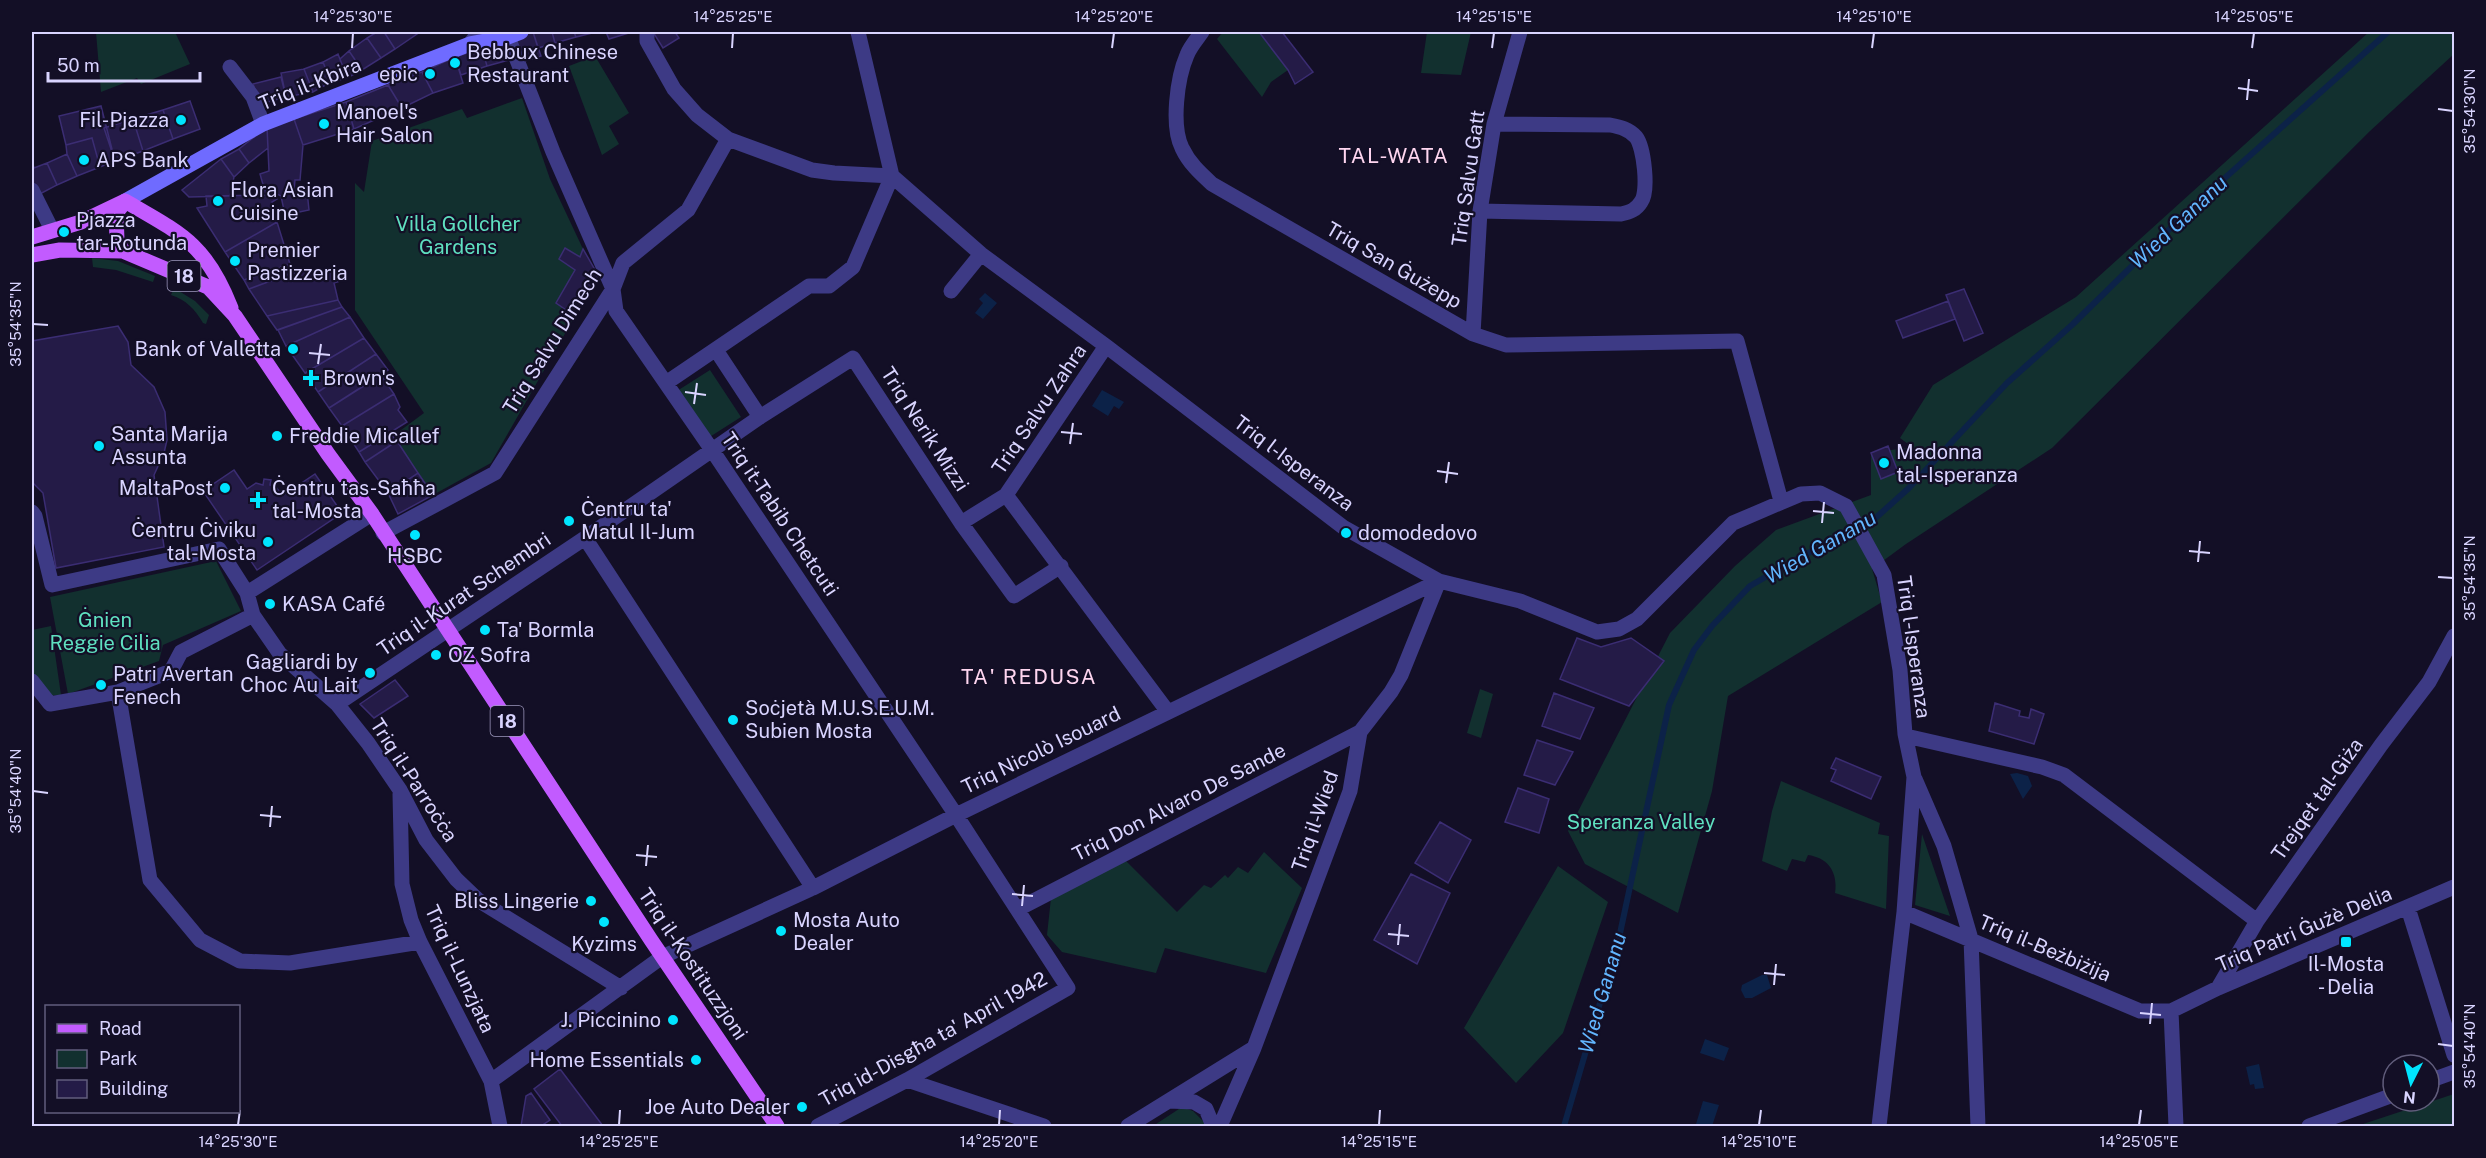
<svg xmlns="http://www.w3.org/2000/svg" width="2486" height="1158" viewBox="0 0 2486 1158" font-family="'Public Sans',sans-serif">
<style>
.green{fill:#12302f}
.water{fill:#0c2248}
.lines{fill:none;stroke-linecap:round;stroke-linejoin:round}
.stream{stroke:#0c2248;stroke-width:6}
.building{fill:#241b47;stroke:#3b2d73;stroke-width:1.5}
.street{stroke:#3d3a85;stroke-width:15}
.secondary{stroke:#6f6bff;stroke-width:15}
.primary{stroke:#c25bff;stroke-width:15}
.ticks{fill:none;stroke:#d9d4ff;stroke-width:2}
.poi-dot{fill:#00e5ff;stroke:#130f26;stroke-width:2}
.labels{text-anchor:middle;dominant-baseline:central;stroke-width:4.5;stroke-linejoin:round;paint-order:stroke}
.shield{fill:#130f26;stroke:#9e99be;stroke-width:1.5}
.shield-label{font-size:18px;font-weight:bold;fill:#d9d4ff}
.poi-label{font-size:20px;fill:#d9d4ff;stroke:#130f26;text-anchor:start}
.street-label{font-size:20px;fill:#d9d4ff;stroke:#130f26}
.park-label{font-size:20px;fill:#5fe0c0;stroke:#130f26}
.neighbourhood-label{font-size:21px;letter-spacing:1.5px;fill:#ffd6f0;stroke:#130f26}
.water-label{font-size:21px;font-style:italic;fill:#62b6ff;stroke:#130f26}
.neatline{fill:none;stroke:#d9d4ff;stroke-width:2}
.ticks-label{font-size:15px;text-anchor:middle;fill:#d9d4ff}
</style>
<rect width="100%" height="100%" fill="#130f26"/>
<path class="green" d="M96,32H175L190,64L141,84L137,78L101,92Z
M1223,32H1259L1288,70L1271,82L1262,97L1217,39Z
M1427,32H1471L1461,75L1421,73Z
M2369,32H2454V54L2370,131L2052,448L1906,544L1872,569L1882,602L1728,696L1712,791L1678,913L1585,864L1568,831L1670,633L1735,566L1776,530L1871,495V453L1912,447L1900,438L1933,385L2076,297Z
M595,56L629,113L609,126L619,144L602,155L569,66Z
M522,98L550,179L583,249L580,257L565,248L559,259L575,270L556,303L575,316L491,463L433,495L393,436L424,413L355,310V183L364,192L372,141L462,109L467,118Z
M92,258L118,261L155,276L153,282L116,270L93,267Z
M174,288L195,301L209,315L206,324L203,323C195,309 186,300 171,295Z
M710,370L741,417L708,438L677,391Z
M216,561L241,611L163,645L159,661L68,694L50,597Z
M51,626L61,695L44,696L32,669V630Z
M1480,689L1493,694L1481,738L1467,733Z
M1781,781L1880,823L1878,834L1889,836L1886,909L1835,893C1838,873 1829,858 1808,855L1805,862L1792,859L1787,871L1762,861L1772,811Z
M1922,834L1950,916L1915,905Z
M1264,852L1302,888L1266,973L1165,948L1156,973L1062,952L1047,935L1051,898L1126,861L1177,912L1204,885L1211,888L1225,875L1228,878L1238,867L1248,873Z
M1558,866L1608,902L1563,1033L1516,1083L1464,1028Z
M2454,1094V1126H2357Z
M1182,1107L1193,1111L1205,1123L1204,1126H1153Z"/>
<path class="water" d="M985,293L997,303L983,319L975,313L983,303L979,299Z
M1102,390L1124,402L1119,409L1114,406L1108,416L1092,406Z
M2017,773L2028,776L2032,786L2023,799L2010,774Z
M1762,975H1767L1771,988L1752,998H1745L1741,990L1742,985Z
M1705,1039L1729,1048L1724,1061L1700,1053Z
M2259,1064L2264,1088L2255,1089L2254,1084L2250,1085L2246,1067Z
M1703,1101L1719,1105L1712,1126L1696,1124Z"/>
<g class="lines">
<path class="stream" d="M1564,1126L1619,938L1669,705L1694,650L1712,626L1750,586L1800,557L1870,523L1909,488L2007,383L2073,324L2188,211L2388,32"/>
</g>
<path class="building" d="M377,32H384L395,49L381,58L367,38Z
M384,32H420L395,49Z
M533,32H552L555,43L538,48Z
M533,32L541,56L521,62L513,37Z
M552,32H574L576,37L555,43Z
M574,32H596L576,37Z
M606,32H632L609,39Z
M653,32H675L679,38L663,48Z
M1259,32H1282L1313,72L1295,84L1288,70Z
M367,38L381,58L362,70L349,51Z
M502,41L509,60L487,66L482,48Z
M482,48L487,66L461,75L455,57Z
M349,51L362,70L347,78L340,59Z
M338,54L347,78L331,82L323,62Z
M455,57L463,83L433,93L422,72Z
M323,62L331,82L313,92L304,69Z
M304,69L313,92L286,97L281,73Z
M422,72L433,93L402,108L388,85Z
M281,77L286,97L260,104L253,84Z
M388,85L402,108L354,129L346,102Z
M190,101L200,129L173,139L163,110Z
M346,102L354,129L303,145L294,119Z
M101,106L115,161L100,167L92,138L66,145L59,116Z
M163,110L173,139L143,151L133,119Z
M133,119L143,151L115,161L104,128Z
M294,119L303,145L300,180H295L294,190L307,191L309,210L285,215L281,196L273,192L266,195L260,174L269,171L267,127Z
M267,127L268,148L249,163L239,149Z
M92,138L100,167L77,176L67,154L66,145Z
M239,149L249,163L234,177L221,159Z
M67,154L77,176L57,185L47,163Z
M221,159L234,177L230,196L189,197L182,190Z
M32,161L34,168L47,163L57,185L38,195L32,181Z
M273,192L277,199L272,202L275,208H271L277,222L225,252L197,208L207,206L206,196L266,195Z
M277,222L290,264L244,280L225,252Z
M565,248L580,257L583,249L598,275L575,316L556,303L575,270L559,259Z
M290,264L292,273L249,289L244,280Z
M336,269L340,281L334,283L338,300L267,316L249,289L292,273Z
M1964,289L1983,333L1964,341L1946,295Z
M338,300L342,307L277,330L267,316Z
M1948,301L1955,319L1903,338L1896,321Z
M342,307L350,317L286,346L278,330Z
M350,317L364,338L305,373L286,346Z
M118,326L128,342L131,365L154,387L165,412L167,440L164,453L154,475L164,547L56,568L43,493L32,482V341Z
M364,338L376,354L318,392L305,373Z
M376,354L388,370L329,408L318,392Z
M381,375L394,394L342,426L329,408Z
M394,394L400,407L398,410L407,422L359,452L342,426Z
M390,433L397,441L365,462L359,452Z
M397,441L418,473L388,493L365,462Z
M1888,446L1898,472L1881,479L1871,453Z
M234,470L247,489L256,483L263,485L264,479L271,480L270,485L276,487L282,496L315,474L342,513L257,570L203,491Z
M418,473L433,495L398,514L388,493Z
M1577,638L1601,647L1631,638L1664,661L1629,706L1560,679Z
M395,680L408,696L374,718L360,704Z
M1554,693L1594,708L1580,739L1542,726Z
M1995,703L2020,711L2019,716L2029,718L2031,709L2044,714L2034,744L1989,731Z
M1537,740L1573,752L1555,785L1524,775Z
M1836,758L1881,777L1871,799L1831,781L1836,770L1831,768Z
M1518,788L1549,799L1539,833L1505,822Z
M1440,822L1471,840L1448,883L1415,863Z
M1411,874L1450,893L1417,964L1374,940Z
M560,1069L603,1126H562L534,1089Z
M531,1093L550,1120L541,1126H521L526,1096Z"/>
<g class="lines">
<path class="street" d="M647,32V41L674,89L697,115L728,139L812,170L834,173L892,176L853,267L829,286H809L666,383
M858,32L892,176L981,254L1106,346L1343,527L1439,581L1520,601L1597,632L1619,629L1637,619L1733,523L1801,494L1820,493L1846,506L1884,575L1900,670L1905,734L1914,777L1904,912L1879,1126
M1202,32C1197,39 1190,47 1187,55C1177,78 1171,126 1182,148C1189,163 1200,173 1212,184L1473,334L1506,345L1737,341L1781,501
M508,37L553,152L613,289L616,311L712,450L956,815L1068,988L907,1080L818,1126
M470,44L479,32
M230,67L253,97L263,124
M32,190L52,230
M1480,211L1621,214C1630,212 1636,210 1641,202C1649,192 1644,147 1636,137C1629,129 1620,127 1610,125L1494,124
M951,291L981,254
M1473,334L1480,211L1494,124L1520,32
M716,350L760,417
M1006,495L1168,712
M32,512L35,516L52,585L219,549L247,593L253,615L280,654L337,704L368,743L400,790L426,840L456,879L478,900L621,988
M961,523L1006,495L1106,346
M383,533L495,473L613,289L623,263L688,210L728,139
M585,538L813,888
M247,593L372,514
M32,681L50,704L118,692L171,671L181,652L253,615
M118,692L150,880L200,940L240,961L290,963L420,942
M337,704L585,538L760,417L853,358L961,523L1014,596L1061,566
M1906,736L2042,767L2064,775L2257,921
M1915,779L1944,846L1971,939L1978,1126
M400,794L402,884L411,920L420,942L491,1081L500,1126
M2408,908L2454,1055
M1018,909L1360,732
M1904,912L2140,1011H2171L2218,988L2454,887
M2218,988L2257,921L2381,745L2429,682L2454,636
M2171,1011L2176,1126
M907,1080L1044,1126
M491,1081L662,957L813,888L956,815L1439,581
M2429,1081L2454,1072
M1169,1101L1194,1102L1206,1109L1213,1126
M1128,1126L1254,1048
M1220,1126L1254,1048L1350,791L1360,732L1391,692L1401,675L1439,581
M2309,1126L2393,1095"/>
<path class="secondary" d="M125,201L263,124L470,44L508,37L521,32"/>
<path class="primary" d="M125,201C182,234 206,244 231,308
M32,237L81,222L125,201
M123,251L117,240L116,213L125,202
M32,255L60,250L123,251L208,287L235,316L328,454L372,514L651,940L777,1126"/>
</g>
<path class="ticks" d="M352,48L353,33M732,48L733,33M1112,48L1114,33M1492,48L1494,33M1872,48L1874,33M2252,48L2254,33M2238,88L2258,91M2247,100L2249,79M2438,109L2453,111M33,324L48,325M309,353L330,355M318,364L321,344M685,392L706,395M694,404L697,383M1061,432L1082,434M1070,444L1073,423M1437,471L1458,474M1446,483L1449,462M1813,511L1834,513M1822,523L1824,502M2189,551L2210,553M2198,562L2200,541M2438,577L2453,578M33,791L48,793M260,815L281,817M270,827L272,806M636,855L657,857M646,866L648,845M1012,894L1033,896M1022,906L1024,885M1388,934L1409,936M1398,945L1400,924M1764,973L1785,975M1774,985L1776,964M2140,1013L2161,1015M2150,1024L2152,1003M2438,1044L2453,1046M238,1125L240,1110M619,1125L620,1110M999,1125L1000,1110M1379,1125L1380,1110M1759,1125L1761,1110M2139,1125L2141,1110"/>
<g class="poi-dot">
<circle cx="455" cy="63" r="6"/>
<circle cx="430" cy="74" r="6"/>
<circle cx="181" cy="120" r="6"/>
<circle cx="324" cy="124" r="6"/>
<circle cx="84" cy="160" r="6"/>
<circle cx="218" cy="201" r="6"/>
<circle cx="64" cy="232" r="6"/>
<circle cx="235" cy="261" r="6"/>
<circle cx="293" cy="349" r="6"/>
<path d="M308 369h6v6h6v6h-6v6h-6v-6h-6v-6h6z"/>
<circle cx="277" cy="436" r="6"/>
<circle cx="99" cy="446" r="6"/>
<circle cx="1884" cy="463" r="6"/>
<circle cx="225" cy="488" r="6"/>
<path d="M255 491h6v6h6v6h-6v6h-6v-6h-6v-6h6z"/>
<circle cx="569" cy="521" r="6"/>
<circle cx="1346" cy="533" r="6"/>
<circle cx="415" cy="535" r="6"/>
<circle cx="268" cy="542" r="6"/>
<circle cx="270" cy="604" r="6"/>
<circle cx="485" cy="630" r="6"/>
<circle cx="436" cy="655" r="6"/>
<circle cx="370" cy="673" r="6"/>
<circle cx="101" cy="685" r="6"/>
<circle cx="733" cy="720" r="6"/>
<circle cx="591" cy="901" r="6"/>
<circle cx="604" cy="922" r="6"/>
<circle cx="781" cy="931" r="6"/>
<rect x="2340" y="936" width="12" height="12" rx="3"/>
<circle cx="673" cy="1020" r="6"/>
<circle cx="696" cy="1060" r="6"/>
<circle cx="802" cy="1107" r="6"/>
</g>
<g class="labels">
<g class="shield">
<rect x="167.5" y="261" width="33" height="30" rx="4.5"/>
<rect x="490.5" y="706" width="33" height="30" rx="4.5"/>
</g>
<g class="shield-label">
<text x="184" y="276">18</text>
<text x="507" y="721">18</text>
</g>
<g class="poi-label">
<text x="467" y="52">Bebbux Chinese<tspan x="467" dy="23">Restaurant</tspan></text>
<text x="418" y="74" text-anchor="end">epic</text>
<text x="336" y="112">Manoel's<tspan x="336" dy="23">Hair Salon</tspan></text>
<text x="169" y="120" text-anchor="end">Fil-Pjazza</text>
<text x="96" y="160">APS Bank</text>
<text x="230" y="190">Flora Asian<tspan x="230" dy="23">Cuisine</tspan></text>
<text x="76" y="220">Pjazza<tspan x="76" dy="23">tar-Rotunda</tspan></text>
<text x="247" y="250">Premier<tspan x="247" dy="23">Pastizzeria</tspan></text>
<text x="281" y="349" text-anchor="end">Bank of Valletta</text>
<text x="323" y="378">Brown's</text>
<text x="111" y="434">Santa Marija<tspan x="111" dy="23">Assunta</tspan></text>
<text x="289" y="436">Freddie Micallef</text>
<text x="1896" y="452">Madonna<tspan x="1896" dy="23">tal-Isperanza</tspan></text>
<text x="213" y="488" text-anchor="end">MaltaPost</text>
<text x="272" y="488">Ċentru tas-Saħħa<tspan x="272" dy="23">tal-Mosta</tspan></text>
<text x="581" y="509">Ċentru ta'<tspan x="581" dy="23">Matul Il-Jum</tspan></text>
<text x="256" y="530" text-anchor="end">Ċentru Ċiviku<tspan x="256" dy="23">tal-Mosta</tspan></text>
<text x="1358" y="533">domodedovo</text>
<text x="415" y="556" text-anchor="middle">HSBC</text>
<text x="282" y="604">KASA Café</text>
<text x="497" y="630">Ta' Bormla</text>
<text x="448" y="655">OZ Sofra</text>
<text x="358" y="662" text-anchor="end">Gagliardi by<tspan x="358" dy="23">Choc Au Lait</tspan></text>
<text x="113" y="674">Patri Avertan<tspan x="113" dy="23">Fenech</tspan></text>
<text x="745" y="708">Soċjetà M.U.S.E.U.M.<tspan x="745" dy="23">Subien Mosta</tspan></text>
<text x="579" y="901" text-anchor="end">Bliss Lingerie</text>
<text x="793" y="920">Mosta Auto<tspan x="793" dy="23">Dealer</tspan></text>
<text x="604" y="944" text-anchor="middle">Kyzims</text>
<text x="2346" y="964" text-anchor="middle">Il-Mosta<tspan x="2346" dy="23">- Delia</tspan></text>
<text x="661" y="1020" text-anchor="end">J. Piccinino</text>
<text x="684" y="1060" text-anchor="end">Home Essentials</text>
<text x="790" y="1107" text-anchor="end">Joe Auto Dealer</text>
</g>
<g class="street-label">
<text transform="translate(310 84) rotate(-22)">Triq il-Kbira</text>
<text transform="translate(1468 178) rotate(-82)">Triq Salvu Gatt</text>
<text transform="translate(1394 265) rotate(30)">Triq San Ġużepp</text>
<text transform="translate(552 341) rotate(-58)">Triq Salvu Dimech</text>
<text transform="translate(1039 409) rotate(-56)">Triq Salvu Zahra</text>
<text transform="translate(925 429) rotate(57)">Triq Nerik Mizzi</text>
<text transform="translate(1294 463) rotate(37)">Triq l-Isperanza</text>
<text transform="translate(780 514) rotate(56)">Triq it-Tabib Chetcuti</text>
<text transform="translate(464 594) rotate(-34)">Triq il-Kurat Schembri</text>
<text transform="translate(1914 647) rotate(82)">Triq l-Isperanza</text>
<text transform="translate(1041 750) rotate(-26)">Triq Nicolò Isouard</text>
<text transform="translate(414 780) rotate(57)">Triq il-Parroċċa</text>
<text transform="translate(2317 799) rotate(-55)">Trejqet tal-Giża</text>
<text transform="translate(1179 802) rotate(-27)">Triq Don Alvaro De Sande</text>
<text transform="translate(1315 821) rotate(-71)">Triq il-Wied</text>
<text transform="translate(2304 929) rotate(-23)">Triq Patri Ġużè Delia</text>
<text transform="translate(2045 948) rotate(23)">Triq il-Beżbiżija</text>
<text transform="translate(693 964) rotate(56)">Triq il-Kostituzzjoni</text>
<text transform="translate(460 969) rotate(65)">Triq il-Lunzjata</text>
<text transform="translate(933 1039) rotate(-29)">Triq id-Disgħa ta' April 1942</text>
</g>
<g class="park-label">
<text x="458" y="224">Villa Gollcher<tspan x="458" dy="23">Gardens</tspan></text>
<text x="105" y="620">Ġnien<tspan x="105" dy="23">Reggie Cilia</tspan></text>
<text x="1641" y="822">Speranza Valley</text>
</g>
<g class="neighbourhood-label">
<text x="1394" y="155">TAL-WATA</text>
<text x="1029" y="676">TA' REDUSA</text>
</g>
<g class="water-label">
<text transform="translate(2178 222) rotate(-43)">Wied Gananu</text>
<text transform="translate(1820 547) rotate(-30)">Wied Gananu</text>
<text transform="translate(1602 993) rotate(-74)">Wied Gananu</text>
</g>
</g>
<rect width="2486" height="1158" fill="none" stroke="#130f26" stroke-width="66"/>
<rect x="45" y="1005" width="195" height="108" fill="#130f26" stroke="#625e7d" stroke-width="1.5"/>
<rect x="57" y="1024" width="30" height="9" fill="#c25bff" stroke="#625e7d" stroke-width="1.5"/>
<text x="99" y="1035" font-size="18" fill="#d9d4ff">Road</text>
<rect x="57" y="1050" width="30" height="18" fill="#12302f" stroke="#625e7d" stroke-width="1.5"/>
<text x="99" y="1065" font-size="18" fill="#d9d4ff">Park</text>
<rect x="57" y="1080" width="30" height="18" fill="#241b47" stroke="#625e7d" stroke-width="1.5"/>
<text x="99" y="1095" font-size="18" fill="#d9d4ff">Building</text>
<g transform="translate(2411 1083) rotate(186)"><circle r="28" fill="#130f26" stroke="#625e7d" stroke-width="1.5"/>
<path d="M0-4.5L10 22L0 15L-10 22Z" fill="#00e5ff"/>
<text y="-9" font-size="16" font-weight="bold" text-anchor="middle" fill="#d9d4ff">N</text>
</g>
<path d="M48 72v9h152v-9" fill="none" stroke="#d9d4ff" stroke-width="3"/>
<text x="57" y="72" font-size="18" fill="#d9d4ff" stroke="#130f26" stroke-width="4.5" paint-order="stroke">50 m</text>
<rect x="33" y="33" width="2420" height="1092" class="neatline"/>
<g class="ticks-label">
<text x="353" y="22">14°25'30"E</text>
<text x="733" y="22">14°25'25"E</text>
<text x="1114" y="22">14°25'20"E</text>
<text x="1494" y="22">14°25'15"E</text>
<text x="1874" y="22">14°25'10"E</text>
<text x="2254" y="22">14°25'05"E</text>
<text transform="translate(2470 111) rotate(-90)" y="5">35°54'30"N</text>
<text transform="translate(16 324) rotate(-90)" y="5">35°54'35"N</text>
<text transform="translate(2470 578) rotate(-90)" y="5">35°54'35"N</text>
<text transform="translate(16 791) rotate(-90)" y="5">35°54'40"N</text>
<text transform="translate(2470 1046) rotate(-90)" y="5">35°54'40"N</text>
<text x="238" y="1147">14°25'30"E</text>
<text x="619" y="1147">14°25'25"E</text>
<text x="999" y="1147">14°25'20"E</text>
<text x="1379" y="1147">14°25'15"E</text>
<text x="1759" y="1147">14°25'10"E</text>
<text x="2139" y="1147">14°25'05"E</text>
</g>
</svg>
